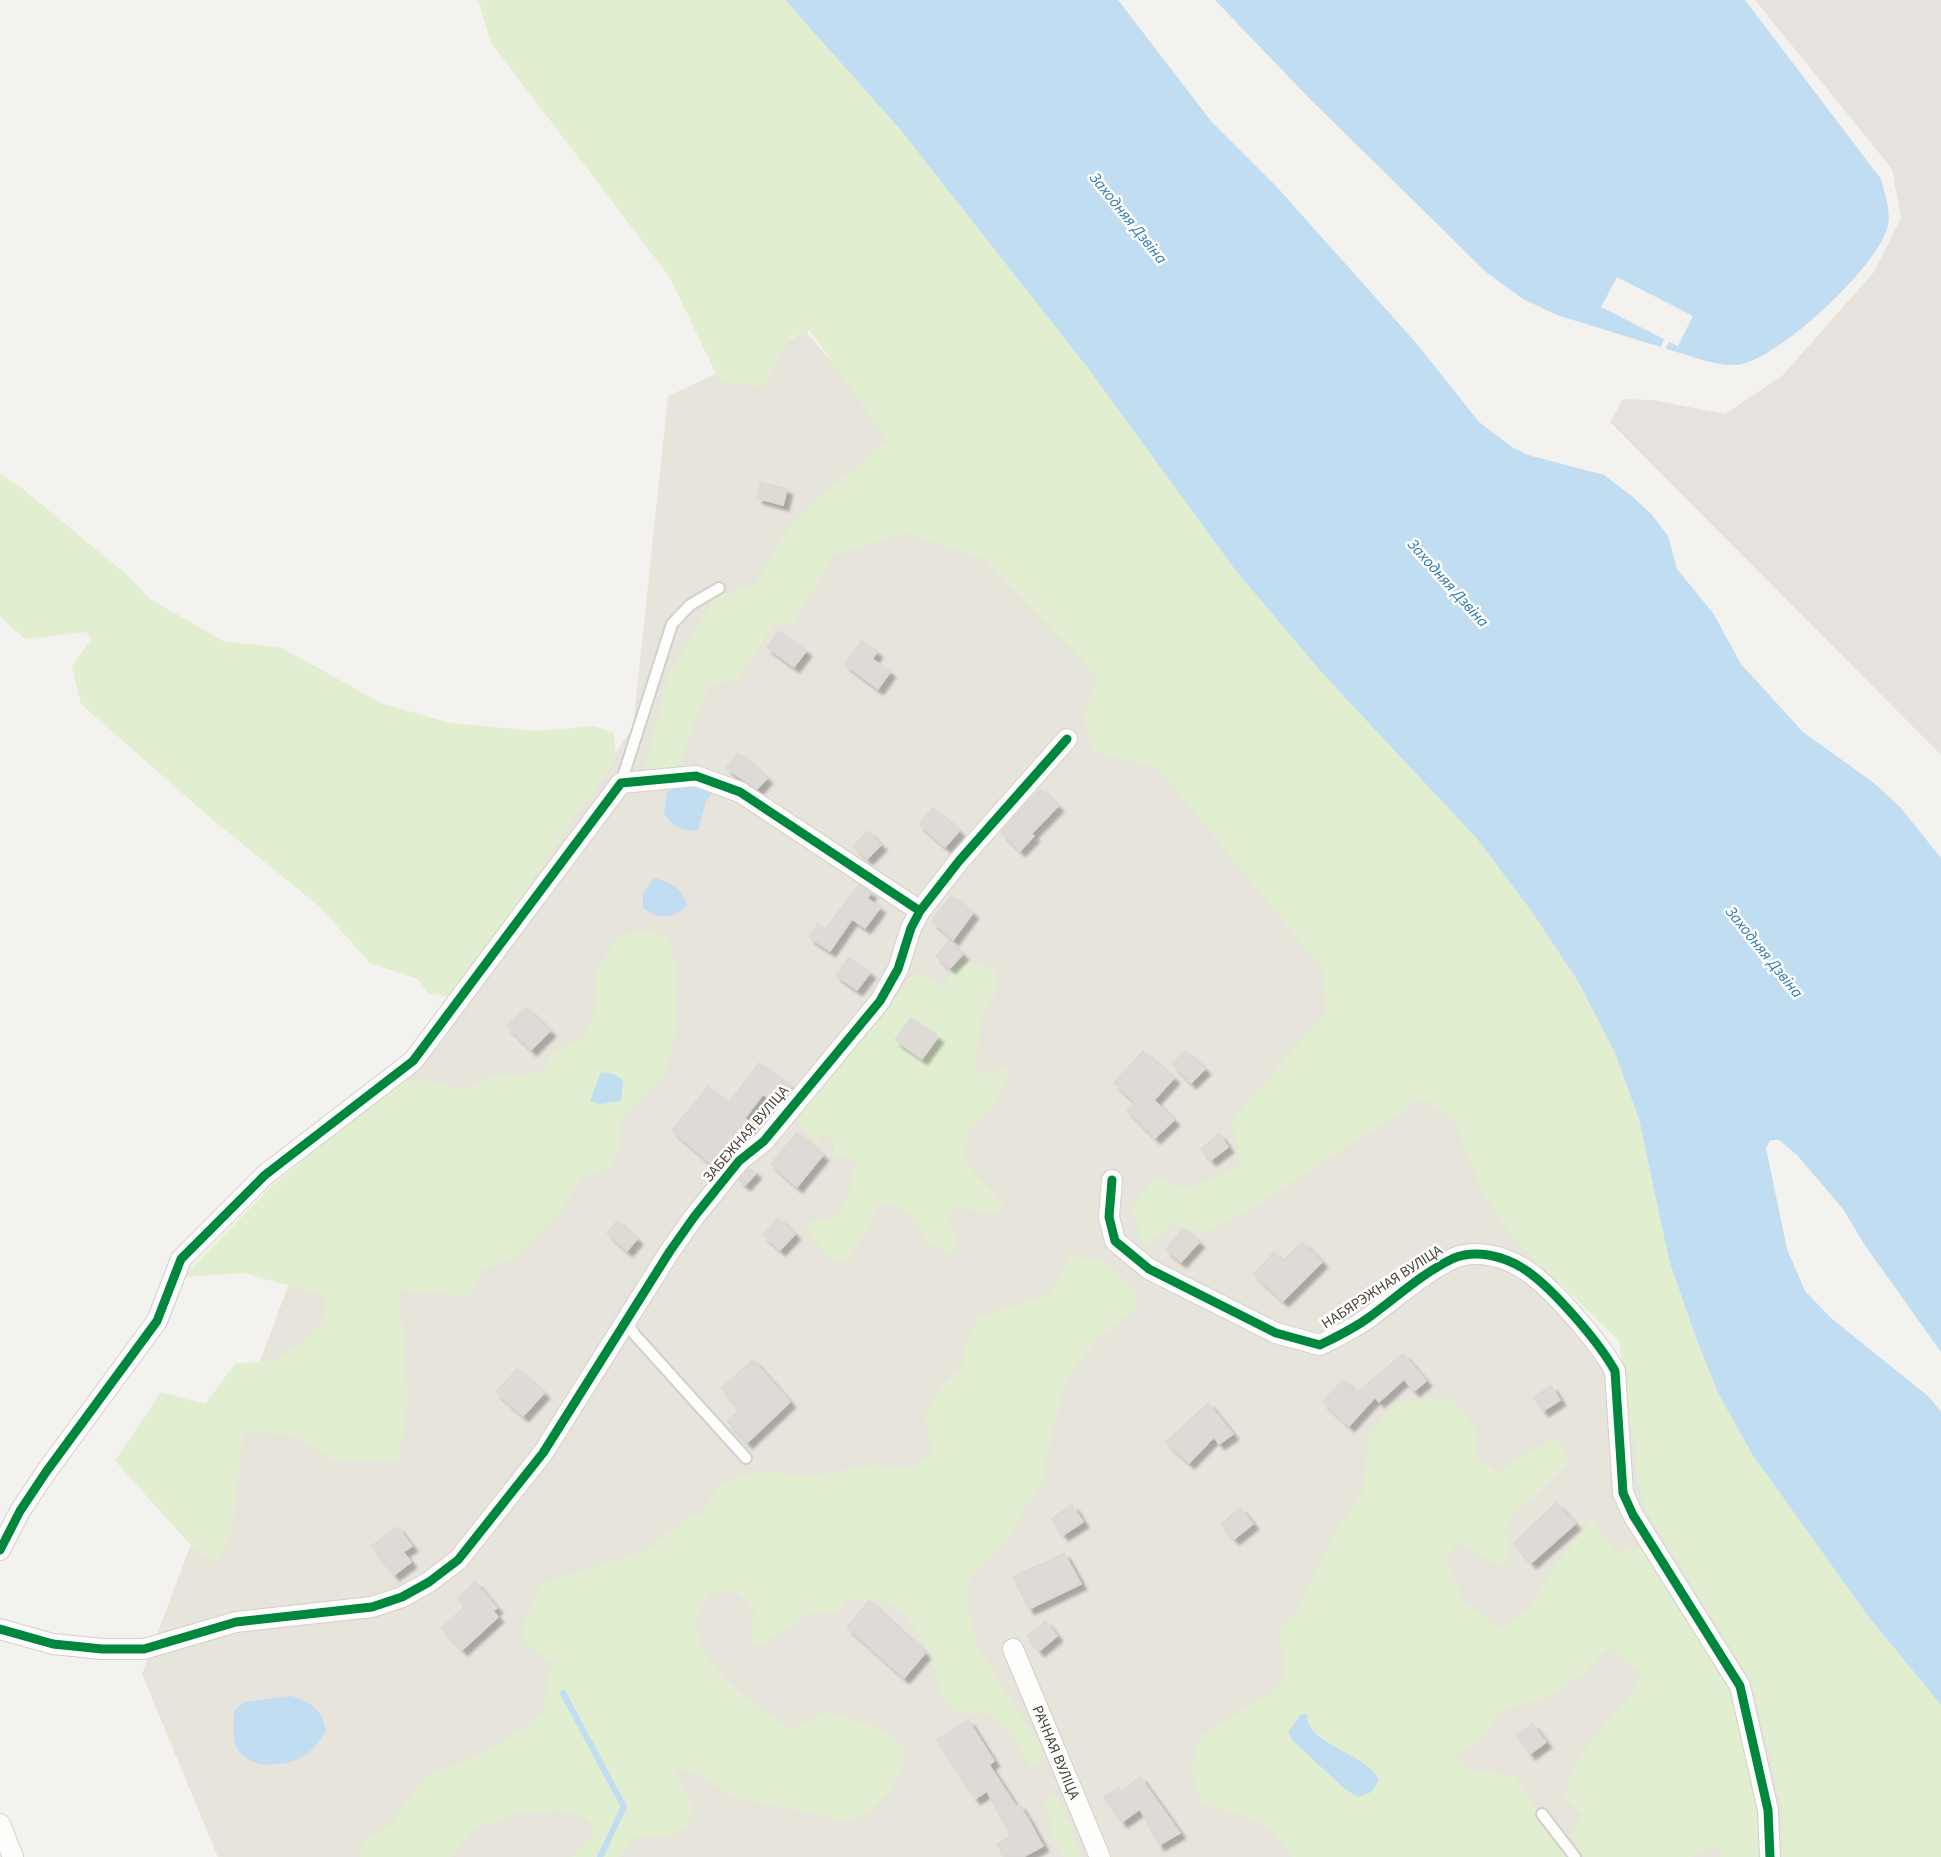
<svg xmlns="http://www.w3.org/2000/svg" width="1941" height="1857" viewBox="0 0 1941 1857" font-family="'Source Sans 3',sans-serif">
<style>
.residential{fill:#e7e4dc}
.industrial{fill:#e6e2de}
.green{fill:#e1eecf;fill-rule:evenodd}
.water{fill:#c0ddf1}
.pier{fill:#f4f2ee}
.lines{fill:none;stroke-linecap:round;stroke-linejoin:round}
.stream{stroke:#c0ddf1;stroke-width:6}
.building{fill:#dedbd6;stroke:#dcd9d4;stroke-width:1.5;filter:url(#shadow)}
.lane-casing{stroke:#d2d0cb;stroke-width:14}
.street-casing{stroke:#d2d0cb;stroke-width:22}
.lane{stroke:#fdfdfc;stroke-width:10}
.street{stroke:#fdfdfc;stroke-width:20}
.cycleway-casing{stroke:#fff;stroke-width:13}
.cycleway{stroke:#00873e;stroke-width:9}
.labels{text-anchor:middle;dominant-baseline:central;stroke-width:5;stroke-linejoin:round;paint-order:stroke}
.street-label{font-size:15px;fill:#4b4439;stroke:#fff}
.water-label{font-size:16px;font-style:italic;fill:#2e7ab2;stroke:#fff}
</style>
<defs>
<filter id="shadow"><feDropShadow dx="5.5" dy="5.5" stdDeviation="1.5" flood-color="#0004"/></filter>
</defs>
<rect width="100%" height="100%" fill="#f4f2ee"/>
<path class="residential" d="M806,332L1452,1079L1855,1857H218L142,1674L319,1204L633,727L668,396Z"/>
<path class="industrial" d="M1755,0H1941V755L1610,422L1623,399L1652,400L1725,414L1782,376L1874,272L1901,218L1892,169Z"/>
<path class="green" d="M478,0H785L899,128L1087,367L1236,571L1323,674L1478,840L1532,912L1579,983L1615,1053L1639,1119L1669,1260L1696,1338L1719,1395L1752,1454L1868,1616L1941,1705V1857H1783L1782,1807L1752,1683L1642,1504L1619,1341L1514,1239L1482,1191L1454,1120L1423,1098L1241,1215L1204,1234L1172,1224L1143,1247L1132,1208L1154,1177L1186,1189L1241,1166L1231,1121L1327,1011L1323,970L1159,769L1092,751L1084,718L1097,675L984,559L905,533L835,554L793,624H774L738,680L709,685L677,770H644L668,677L714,599L756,583L792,522L887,440L810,331L788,339L763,387L720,382L669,276L491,43Z
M0,474L19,486L126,574L150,599L223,641L282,648L381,703L449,723L537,731L594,726L614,733L616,760L559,840L485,955L452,997L428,993L418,979L370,963L321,908L207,815L81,704L72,667L91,639L87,632L25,639L0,617Z
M639,929L667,937L678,970L674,1043L664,1076L623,1117L621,1143L609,1168L580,1178L561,1213L516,1258L482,1270L469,1296L399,1290L408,1398L399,1461L334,1460L292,1435L244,1432L232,1530L216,1565L188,1542L115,1461L161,1392L205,1404L235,1364L278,1360L325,1321L326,1297L245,1273L183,1277L271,1187L394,1084L419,1079L465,1090L500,1073L521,1077L540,1071L555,1052L583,1037L594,1013L596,973L615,940ZM601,1072L621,1101L600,1104L590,1101Z
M970,962L995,969L999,981L995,995L985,1009L978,1037L977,1074L993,1073L1003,1066L1009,1075L994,1107L969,1132L964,1153L969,1167L1004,1205L994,1215L954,1206L948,1216L956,1240L951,1256L928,1242L909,1214L890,1203L877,1207L868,1229L845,1263L826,1254L809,1233V1222L836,1217L849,1196L850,1178L857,1164L845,1157L834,1158V1141L823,1134L816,1143L796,1118L861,1034L893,1004L910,977L919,972L943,987L952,972Z
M1071,1255L1108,1263L1136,1294L1138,1307L1100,1337L1068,1375L1047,1454L1045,1476L1004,1545L970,1579L968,1606L977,1646L1042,1748L1040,1765L1032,1767L1011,1734L991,1714L960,1713L943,1701C935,1667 924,1627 893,1605C881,1597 860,1600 847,1600L836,1614L816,1610L761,1645L750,1640L754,1610L736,1591L710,1594C706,1601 698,1611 697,1619C693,1663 757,1709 792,1729L828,1711L875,1727L901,1743L906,1757L891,1790L867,1814L847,1821L741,1799L720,1789L688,1769L675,1772L693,1809L686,1827L667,1837L637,1836L618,1857H570L593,1835L589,1820L563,1810L522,1812L477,1828L450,1857H360L363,1842L390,1825L425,1776L488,1752L544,1713L547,1678L552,1663L522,1640L526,1619L541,1584L647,1550L686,1519L703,1513L717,1486L744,1474L769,1472L806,1477L872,1465L912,1469L931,1452L925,1414L939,1389L961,1369L965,1347L979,1317L1051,1293Z
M1451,1398L1474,1425L1477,1456L1497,1473L1555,1436L1571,1461L1513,1517L1505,1530L1510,1556L1500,1567L1458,1542L1446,1559L1465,1603L1502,1629L1528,1610L1553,1568L1592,1520L1616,1551L1643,1547L1732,1688L1760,1809L1762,1857H1721L1717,1845L1690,1857H1585L1569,1835L1584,1816L1564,1796L1573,1769L1592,1739L1625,1702L1642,1674L1609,1647L1584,1674L1550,1696L1499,1711L1486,1735L1455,1758L1473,1772L1515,1775L1567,1857H1293L1273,1831L1248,1817L1202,1804L1192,1769L1200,1736L1278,1688L1284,1667L1279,1631L1297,1610L1331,1539L1364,1489L1368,1437L1397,1401Z
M1052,1795L1060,1798L1082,1857H1064L1054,1839L1045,1799Z"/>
<path class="water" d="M785,0H1118L1211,121L1276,186L1417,344L1479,422L1512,447L1528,455L1604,475L1633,497L1652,515L1668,536L1677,569L1713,613L1741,664L1803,732L1874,783L1900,807L1941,858V1352L1864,1244L1843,1209L1797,1155L1779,1140H1770L1766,1148L1787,1249L1805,1291L1831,1318L1928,1396L1941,1411V1705L1868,1616L1752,1454L1719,1395L1696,1338L1669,1260L1639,1119L1615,1053L1579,983L1532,912L1478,840L1323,674L1236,571L1087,367L899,128Z
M1215,0H1745L1881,179C1885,195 1892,212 1887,229C1874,269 1790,346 1751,361C1736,368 1722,365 1706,361L1557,315L1523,299L1486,272L1308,97Z
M681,784L712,793L706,801L698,830C681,831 674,828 664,814L667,792Z
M654,878C670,882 683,888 687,906C672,919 659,920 643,908V893Z
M601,1072L614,1074L623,1080L621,1101L600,1104L590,1101Z
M291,1696C312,1703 322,1709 326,1731C319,1741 312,1753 300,1758C281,1768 243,1769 235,1744C232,1735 234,1720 234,1711L244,1702Z
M1301,1714H1306C1308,1717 1307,1720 1308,1723C1317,1747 1371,1756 1379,1781L1371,1792L1358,1797L1345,1789L1292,1740L1288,1732Z"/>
<path class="pier" d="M1617,277L1693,316L1678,346L1669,342L1665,350L1661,347L1664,339L1601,307Z"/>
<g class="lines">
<path class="stream" d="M563,1693L624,1807L600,1857"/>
</g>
<path class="building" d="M761,482L787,489L783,505L757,498Z
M779,631L806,651L794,667L767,647Z
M862,641L877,652L872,659L890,672L878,689L845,664Z
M738,753L767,778L757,789L726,768Z
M1040,789L1058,806L1031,834L1034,836L1020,851L1001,832Z
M933,808L959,831L945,847L919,824Z
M867,831L881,845L867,859L854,846Z
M859,885L871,893L867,898L880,908L865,928L852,919L830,951L809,937L818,924L825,929Z
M951,896L973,913L953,940L932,921Z
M948,942L963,954L950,968L936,956Z
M849,958L870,973L857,990L836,975Z
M526,1008L550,1031L531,1050L507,1026Z
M911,1018L938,1037L922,1059L895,1040Z
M1143,1051L1174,1078L1154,1100L1174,1120L1155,1138L1127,1110L1135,1102L1114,1083Z
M1185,1051L1205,1069L1191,1083L1172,1064Z
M759,1063L791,1087L777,1105L763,1094L745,1118L754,1126L717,1169L672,1130L708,1087L728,1104Z
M797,1133L823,1155L797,1187L771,1164Z
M1219,1134L1228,1147L1211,1160L1201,1149Z
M750,1168L756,1173L745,1185L739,1180Z
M778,1218L795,1234L780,1250L763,1235Z
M617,1221L637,1239L627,1251L607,1233Z
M1183,1229L1199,1242L1181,1262L1166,1249Z
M1302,1242L1322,1262L1283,1301L1254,1274L1274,1252L1283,1261Z
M1403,1354L1426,1381L1414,1391L1404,1379L1379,1402L1375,1397L1349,1426L1323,1402L1343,1380L1356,1393Z
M753,1360L790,1402L747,1443L727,1421L740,1410L721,1388Z
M517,1369L544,1393L523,1416L496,1392Z
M1551,1386L1560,1400L1543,1411L1534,1397Z
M1208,1403L1233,1434L1219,1444L1214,1437L1189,1463L1166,1442Z
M1556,1503L1575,1524L1531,1563L1514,1543Z
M1072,1505L1083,1522L1063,1535L1051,1519Z
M1240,1508L1253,1524L1234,1539L1221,1524Z
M397,1527L412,1546L403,1552L411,1562L394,1575L372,1546Z
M1064,1553L1081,1584L1029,1609L1013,1577L1040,1564L1041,1566Z
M475,1582L497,1608L493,1611L498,1617L462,1650L442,1628L465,1606L458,1598Z
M869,1601L925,1653L904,1678L847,1627Z
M1045,1621L1057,1636L1039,1651L1027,1636Z
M968,1720L994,1761L989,1765L1016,1806L1019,1805L1028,1819L1043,1846L1023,1857H1004L997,1844L1011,1836L987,1791L975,1799L937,1740Z
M1532,1724L1546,1742L1530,1754L1517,1736Z
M1140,1777L1180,1833L1159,1845L1140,1809L1122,1822L1104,1797L1119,1787L1121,1791Z"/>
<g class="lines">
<defs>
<path id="lane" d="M621,783L672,624L690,605L719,588
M626,1320L635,1335L746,1458
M1542,1814L1575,1857"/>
<g id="street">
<path d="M1112,1180L1109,1217L1115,1241L1149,1269L1276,1333L1320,1345C1336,1337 1353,1329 1368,1318C1396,1298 1422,1273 1454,1258C1476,1249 1504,1256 1524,1269C1551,1286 1599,1342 1615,1371L1623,1493L1633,1515L1740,1686L1768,1810L1770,1857"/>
<path d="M0,1550L20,1511L46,1472L157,1321L181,1259L265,1175L413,1061L621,783L696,776L740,792L920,911"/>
<path d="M0,1629L53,1644L102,1649H144L236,1622L372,1607L402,1597L429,1582L458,1560L543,1453L670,1251L694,1217L739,1161L764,1141L880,1001L898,969L911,928L920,911L959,861L1067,739"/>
<path id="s1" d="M1013,1649L1100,1857"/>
<path d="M0,1824L13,1857"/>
</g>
</defs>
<use href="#lane" class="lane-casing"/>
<use href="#street" class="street-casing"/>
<use href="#lane" class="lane"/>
<use href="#street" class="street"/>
<defs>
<path id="cycleway" d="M1112,1180L1109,1217L1115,1241L1149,1269L1276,1333L1320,1345C1336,1337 1353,1329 1368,1318C1396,1298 1422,1273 1454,1258C1476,1249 1504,1256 1524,1269C1551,1286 1599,1342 1615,1371L1623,1493L1633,1515L1740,1686L1768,1810L1770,1857
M0,1550L20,1511L46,1472L157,1321L181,1259L265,1175L413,1061L621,783L696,776L740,792L920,911
M0,1629L53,1644L102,1649H144L236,1622L372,1607L402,1597L429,1582L458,1560L543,1453L670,1251L694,1217L739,1161L764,1141L880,1001L898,969L911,928L920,911L959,861L1067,739"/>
</defs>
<use href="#cycleway" class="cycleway-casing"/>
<use href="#cycleway" class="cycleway"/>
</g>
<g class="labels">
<g class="street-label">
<text transform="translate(746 1134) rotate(-49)">ЗАБЕЖНАЯ ВУЛІЦА</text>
<text transform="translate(1382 1287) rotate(-33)">НАБЯРЭЖНАЯ ВУЛІЦА</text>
<text stroke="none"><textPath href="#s1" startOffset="112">РАЧНАЯ ВУЛІЦА</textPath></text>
</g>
<g class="water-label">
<text transform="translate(1128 218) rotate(51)">Заходняя Дзвіна</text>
<text transform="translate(1448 583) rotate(48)">Заходняя Дзвіна</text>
<text transform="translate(1764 952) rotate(51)">Заходняя Дзвіна</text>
</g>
</g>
</svg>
